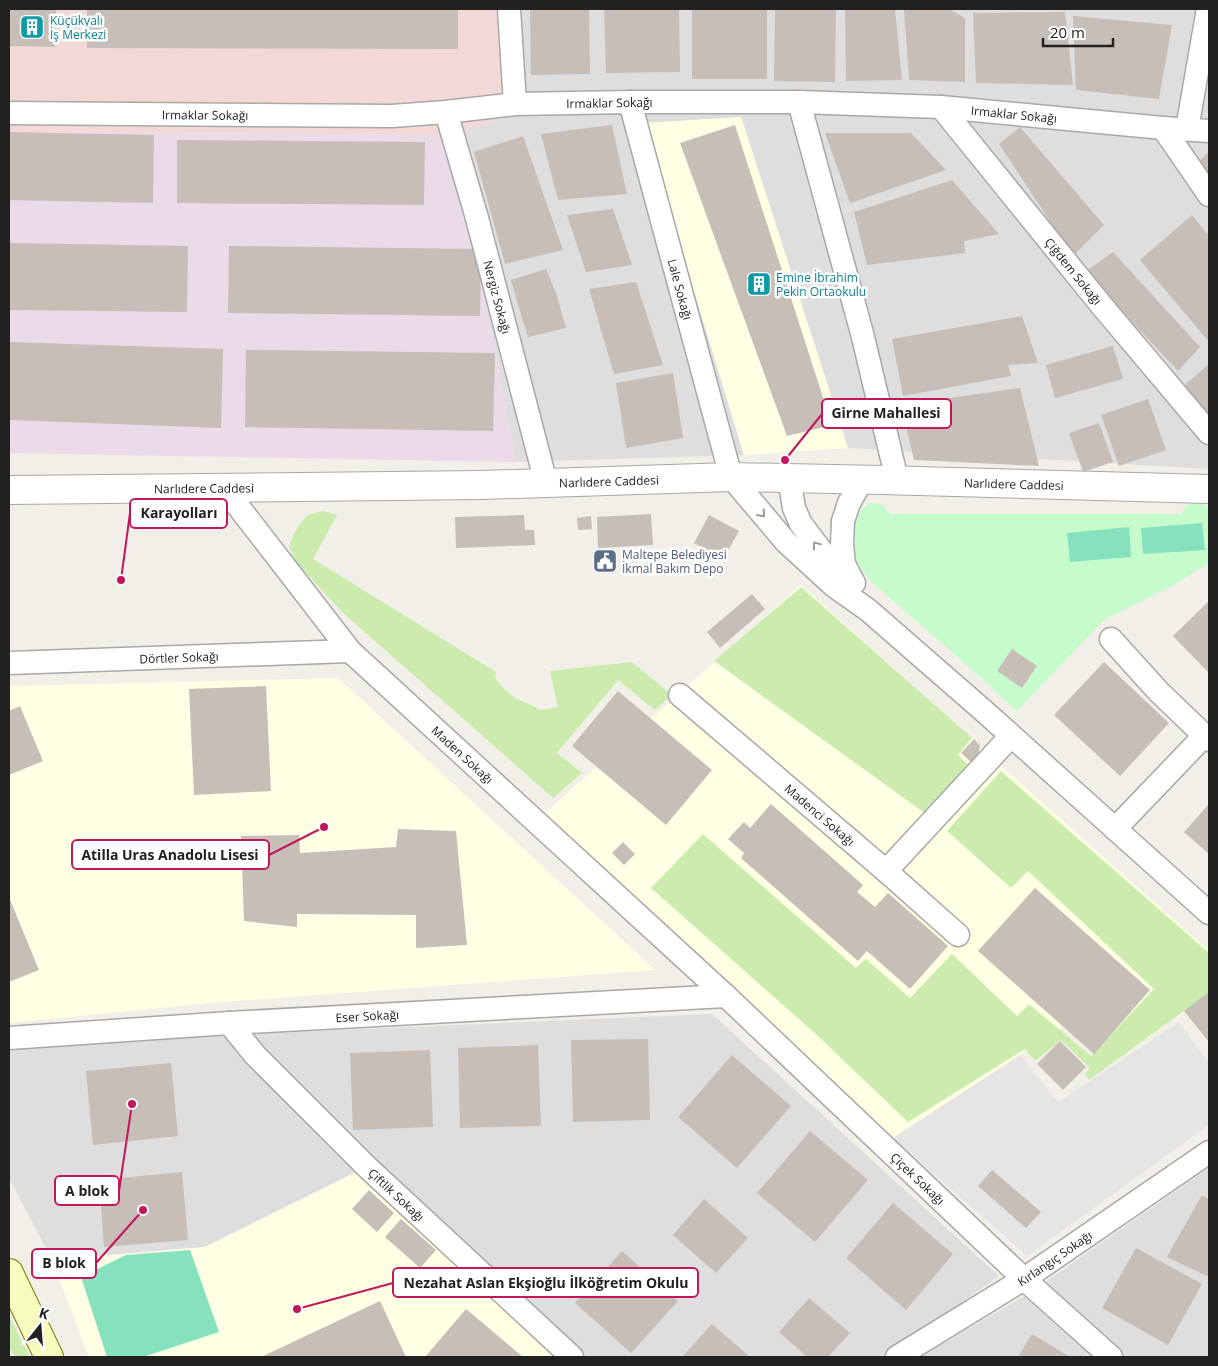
<svg xmlns="http://www.w3.org/2000/svg" width="1218" height="1366" viewBox="0 0 1218 1366" font-family="'Open Sans',sans-serif">
<style>
.residential{fill:#dfdede}
.commercial{fill:#f2d9d8}
.industrial{fill:#ebdae8}
.education{fill:#ffffe4}
.grass{fill:#ccecae}
.park{fill:#c6fbcb}
.pitch{fill:#86e1be}
.parking{fill:#e5e5e5}
.building{fill:#c7beb7}
.lines{fill:none;stroke-linecap:round;stroke-linejoin:round}
.minor-casing{stroke:#a8a8a8;stroke-width:25}
.tertiary-casing{stroke:#a8a8a8;stroke-width:30}
.secondary-casing{stroke:#707e03;stroke-width:30}
.minor{stroke:#fff;stroke-width:22}
.tertiary{stroke:#fff;stroke-width:28}
.secondary{stroke:#f7fbbd;stroke-width:28}
.oneway{stroke:#9b9b9b}
.labels{text-anchor:middle;dominant-baseline:central;stroke-width:5;stroke-linejoin:round;paint-order:stroke}
.culture-label{font-size:12px;fill:#0d838f;stroke:#fff;text-anchor:start}
.street-label{font-size:12px;fill:#212121;stroke:#fff}
.service-label{font-size:12px;fill:#4e5e75;stroke:#fff;text-anchor:start}
.leader{fill:none;stroke:#c2185b;stroke-width:2}
.callout-dot{fill:#c2185b;stroke:#fff;stroke-width:2}
.callout{fill:#fff;stroke:#c2185b;stroke-width:2}
.callout-label{font-size:14px;text-anchor:middle;font-weight:bold;fill:#212121}
</style>
<rect width="100%" height="100%" fill="#f2efe8"/>
<path class="residential" d="M518,9H1209V469L848,448L741,117L643,124L744,455L516,462L453,135Z
M712,1014L999,1276L884,1357H575L371,1165L205,1247L52,1260L9,1178V1048L248,1034Z
M1209,1168V1357H920L1028,1294Z"/>
<path class="commercial" d="M9,9H518L525,110L453,135L9,132Z"/>
<path class="industrial" d="M9,132L453,135L516,462L9,453Z"/>
<path class="education" d="M741,117L848,448L744,455L643,123Z
M801,585L1008,772L1209,951V994L1111,1064L1068,1024L893,1138L545,813Z
M338,678L655,970L210,1003L9,1023V686Z
M370,1165L575,1357H89L52,1260L205,1247Z"/>
<path class="grass" d="M323,511L337,515L313,559L496,672L495,678L505,690L515,698L542,710L558,707L550,671L632,662L672,695L655,710L618,680L557,753L582,773L553,798L342,612L295,561L289,547L295,531L307,515Z
M801,587L972,738L958,755L968,764L926,814L714,661Z
M1001,771L1209,953V993L1089,1080L1085,1074L1090,1068L1061,1040L1035,1061L1025,1049L908,1122L819,1037L651,888L703,834L856,968L866,959L910,998L952,954L1017,1016L1029,1004L1091,1056L1154,989L1028,871L1011,888L947,831Z
M9,1316L30,1357H15L9,1345Z"/>
<path class="park" d="M1192,499L1203,503L1209,510V563L1172,586L1105,619L1017,711L959,658L868,579L856,559L853,541L856,516L869,503L882,504L890,514H1181Z"/>
<path class="pitch" d="M1202,523L1205,550L1143,554L1141,528Z
M1129,527L1131,557L1070,562L1067,533Z
M190,1250L219,1332L143,1357H107L81,1277L126,1255Z"/>
<path class="parking" d="M1179,1022L1209,1063V1125L1027,1256L893,1138L1020,1055L1058,1102Z"/>
<path class="building" d="M9,9H56L55,47L9,46Z
M87,9H458V49L87,48Z
M530,9H589L590,74L531,75Z
M604,9H679L680,72L606,73Z
M692,9H767V79H692Z
M775,9H836L835,82L774,81Z
M845,9H895L902,80L846,81Z
M904,9H949L965,18V82L909,80Z
M1065,12L1073,85L976,83L973,13Z
M1073,16L1172,25L1159,99L1076,90Z
M612,125L627,194L558,200L541,134Z
M735,125L832,425L787,436L680,143Z
M1020,127L1104,225L1073,256L999,144Z
M9,132L154,135L153,203L9,200Z
M825,133H911L946,170L850,203Z
M523,136L563,250L505,264L474,152Z
M177,140L425,142L424,205L177,203Z
M1209,152V180L1196,164Z
M952,180L999,234L964,241L965,253L867,265L854,212Z
M613,209L632,265L586,272L567,215Z
M1192,215L1209,236V342L1140,260Z
M9,243L188,246L187,312L9,310Z
M229,246L481,249L480,316L228,313Z
M1113,252L1200,347L1178,371L1085,272Z
M546,269L556,293L566,328L528,337L518,305L511,280Z
M636,282L663,365L614,374L589,289Z
M1022,316L1038,363L1008,365L1011,376L903,396L892,339Z
M9,342L223,349L221,428L9,420Z
M1113,346L1123,379L1055,398L1046,365Z
M246,350L495,353L493,431L245,427Z
M1209,364V417L1180,389Z
M673,373L683,438L626,448L616,383Z
M1020,388L1039,466L914,460L901,405Z
M1148,399L1166,450L1119,466L1101,415Z
M1099,423L1113,462L1083,472L1069,433Z
M651,514L653,545L598,548L597,517Z
M524,515L525,530H534L535,545L456,548L455,517Z
M709,515L739,531L723,559L694,543Z
M591,516L592,529L578,530L577,518Z
M752,594L765,609L720,648L707,632Z
M1209,601V673L1173,636Z
M1012,649L1037,666L1022,688L997,671Z
M1104,662L1169,723L1120,776L1054,715Z
M266,686L271,791L194,795L189,689Z
M618,691L712,770L666,825L572,746Z
M20,706L43,761L9,775V711Z
M974,739L980,746L978,756L971,762L961,753Z
M771,804L863,885L857,892L875,907L888,893L948,946L910,989L867,951L858,961L741,858L744,853L728,839L744,822L750,828Z
M1209,804V854L1184,832Z
M398,829L456,831L467,945L416,948V915L297,914V927L244,921L241,836L299,835L300,853L396,847Z
M623,842L635,854L624,865L612,853Z
M1035,888L1150,990L1094,1054L978,951Z
M9,897L39,970L9,982Z
M1209,992V1042L1184,1011Z
M648,1039L650,1120L573,1122L571,1040Z
M1060,1041L1086,1067L1063,1090L1037,1064Z
M538,1045L541,1126L460,1128L458,1048Z
M430,1050L433,1127L353,1130L350,1053Z
M732,1055L791,1106L737,1168L678,1117Z
M171,1063L178,1136L93,1145L86,1071Z
M810,1131L868,1180L815,1242L757,1193Z
M992,1170L1041,1212L1026,1228L978,1186Z
M182,1172L188,1240L104,1247L99,1180Z
M369,1190L394,1213L377,1232L352,1209Z
M1202,1195L1209,1199V1277L1167,1257Z
M704,1199L748,1238L716,1273L673,1235Z
M893,1203L953,1254L906,1310L846,1258Z
M401,1219L436,1250L420,1268L385,1237Z
M1136,1248L1202,1284L1168,1345L1102,1308Z
M622,1251L678,1301L631,1353L575,1303Z
M809,1298L850,1333L828,1357H807L779,1332Z
M380,1301L406,1357H261Z
M466,1309L523,1357H425Z
M712,1324L750,1357H682Z
M1032,1334L1070,1357H1018Z"/>
<g class="lines">
<defs>
<g id="minor">
<path d="M509,9L515,104"/>
<path id="s1" d="M630,102L731,477L786,542L834,586L868,610L985,712L1209,913"/>
<path d="M799,102L863,337L897,480"/>
<path id="s2" d="M941,107L1102,306L1209,433"/>
<path id="s3" d="M446,112L477,218L546,483"/>
<path id="s4" d="M9,113L392,116L446,112L515,104L630,102H799L941,107L1163,128L1209,131"/>
<path d="M1163,128L1209,195"/>
<path d="M1187,129L1208,9"/>
<path d="M789,478L794,508L801,524L842,578"/>
<path id="s5" d="M224,488L350,651L726,996L1024,1279L1111,1357"/>
<path d="M854,583L844,564L842,544L843,521L849,503L862,480"/>
<path d="M1111,639L1159,692L1209,740"/>
<path id="s6" d="M9,663L350,651"/>
<path id="s7" d="M680,695L886,871L958,935"/>
<path d="M1115,829L1204,736"/>
<path d="M886,871L1011,736"/>
<path id="s8" d="M229,1023L255,1055L368,1168L572,1357"/>
<path id="s9" d="M9,1038L229,1023L726,996"/>
<path id="s10" d="M897,1357L1024,1279L1209,1152"/>
</g>
<g id="tertiary">
<path id="s11" d="M9,490L482,485L731,477L882,480L1209,489"/>
</g>
<path id="secondary" d="M9,1273L49,1357"/>
</defs>
<use href="#minor" class="minor-casing"/>
<use href="#tertiary" class="tertiary-casing"/>
<use href="#secondary" class="secondary-casing"/>
<use href="#minor" class="minor"/>
<use href="#tertiary" class="tertiary"/>
<use href="#secondary" class="secondary"/>
</g>
<defs><path id="oneway-chevron" d="M-2-3.5L2.5 0L-2 3.5" fill="none" stroke-width="1.6" stroke-linecap="round" stroke-linejoin="round" transform="scale(1.25)"/></defs>
<g class="oneway">
<use href="#oneway-chevron" transform="translate(762 514) rotate(49)"/>
<use href="#oneway-chevron" transform="translate(816 545) rotate(-127)"/>
</g>
<defs>
<symbol id="building-square" viewBox="-11 -11 22 22"><rect x="-9" y="-9" width="18" height="18" rx="4" fill="#0f9aa8" stroke="#fff"/><path d="M-4-6H4V6H1V3H-1V6H-4ZM-2.5-4.3h1.7v1.8h-1.7ZM.8-4.3h1.7v1.8H.8ZM-2.5-1h1.7V.8h-1.7ZM.8-1h1.7V.8H.8Z" fill="#fff"/></symbol>
<symbol id="civic-square" viewBox="-11 -11 22 22"><rect x="-9" y="-9" width="18" height="18" rx="4" fill="#5c6f8a" stroke="#fff"/><path d="M-.6-6.5H3V-4.5H.6V-3L4-1V1h2V6H-6V1h2V-1L-.6-3ZM-1.2 2.5V6h2.4V2.5Z" fill="#fff"/></symbol>
</defs>
<g fill-rule="evenodd">
<use href="#building-square" x="18" y="13" width="28" height="28"/>
<use href="#building-square" x="745" y="270" width="28" height="28"/>
<use href="#civic-square" x="591" y="547" width="28" height="28"/>
</g>
<g class="labels">
<g class="culture-label">
<text x="50" y="20">Küçükyalı<tspan x="50" dy="14">İş Merkezi</tspan></text>
<text x="776" y="277">Emine İbrahim<tspan x="776" dy="14">Pekin Ortaokulu</tspan></text>
</g>
<g class="street-label">
<text stroke="none"><textPath href="#s4" startOffset="601">Irmaklar Sokağı</textPath></text>
<text stroke="none"><textPath href="#s4" startOffset="1006">Irmaklar Sokağı</textPath></text>
<text stroke="none"><textPath href="#s4" startOffset="196">Irmaklar Sokağı</textPath></text>
<text stroke="none"><textPath href="#s2" startOffset="211">Çiğdem Sokağı</textPath></text>
<text stroke="none"><textPath href="#s1" startOffset="194">Lale Sokağı</textPath></text>
<text stroke="none"><textPath href="#s3" startOffset="192">Nergiz Sokağı</textPath></text>
<text stroke="none"><textPath href="#s11" startOffset="600">Narlıdere Caddesi</textPath></text>
<text stroke="none"><textPath href="#s11" startOffset="1005">Narlıdere Caddesi</textPath></text>
<text stroke="none"><textPath href="#s11" startOffset="195">Narlıdere Caddesi</textPath></text>
<text stroke="none"><textPath href="#s6" startOffset="170">Dörtler Sokağı</textPath></text>
<text stroke="none"><textPath href="#s5" startOffset="359">Maden Sokağı</textPath></text>
<text stroke="none"><textPath href="#s7" startOffset="184">Madenci Sokağı</textPath></text>
<text stroke="none"><textPath href="#s9" startOffset="359">Eser Sokağı</textPath></text>
<text stroke="none"><textPath href="#s5" startOffset="981">Çiçek Sokağı</textPath></text>
<text stroke="none"><textPath href="#s8" startOffset="240">Çiftlik Sokağı</textPath></text>
<text stroke="none"><textPath href="#s10" startOffset="186">Kırlangıç Sokağı</textPath></text>
</g>
<g class="service-label">
<text x="622" y="554">Maltepe Belediyesi<tspan x="622" dy="14">İkmal Bakım Depo</tspan></text>
</g>
</g>
<path class="leader" d="M785 460L822 414M121 580L130 513M324 827L269 855M132 1104L119 1191M143 1210L96 1263M297 1309L393 1283"/>
<g class="callout-dot">
<circle cx="785" cy="460" r="5"/>
<circle cx="121" cy="580" r="5"/>
<circle cx="324" cy="827" r="5"/>
<circle cx="132" cy="1104" r="5"/>
<circle cx="143" cy="1210" r="5"/>
<circle cx="297" cy="1309" r="5"/>
</g>
<g class="callout">
<rect x="822" y="399" width="129" height="29" rx="5"/>
<rect x="130" y="499" width="97" height="29" rx="5"/>
<rect x="72" y="840" width="197" height="29" rx="5"/>
<rect x="55" y="1176" width="64" height="29" rx="5"/>
<rect x="32" y="1249" width="64" height="29" rx="5"/>
<rect x="393" y="1268" width="305" height="29" rx="5"/>
</g>
<g class="callout-label">
<text x="886" y="418">Girne Mahallesi</text>
<text x="179" y="518">Karayolları</text>
<text x="170" y="860">Atilla Uras Anadolu Lisesi</text>
<text x="87" y="1196">A blok</text>
<text x="64" y="1268">B blok</text>
<text x="546" y="1288">Nezahat Aslan Ekşioğlu İlköğretim Okulu</text>
</g>
<rect width="1218" height="1366" fill="none" stroke="#212121" stroke-width="20"/>
<g transform="translate(40 1326) rotate(17)" stroke="#ffffff" stroke-width="4" paint-order="stroke">
<path d="M0-4L9 19L0 12L-9 19Z" fill="#212121"/>
<text y="-8" font-size="14" font-weight="bold" text-anchor="middle" fill="#212121">K</text>
</g>
<path d="M1043 38v8h70v-8" fill="none" stroke="#212121" stroke-width="2.5"/>
<text x="1050" y="38" font-size="15" fill="#212121" stroke="#ffffff" stroke-width="4" paint-order="stroke">20 m</text>
</svg>
